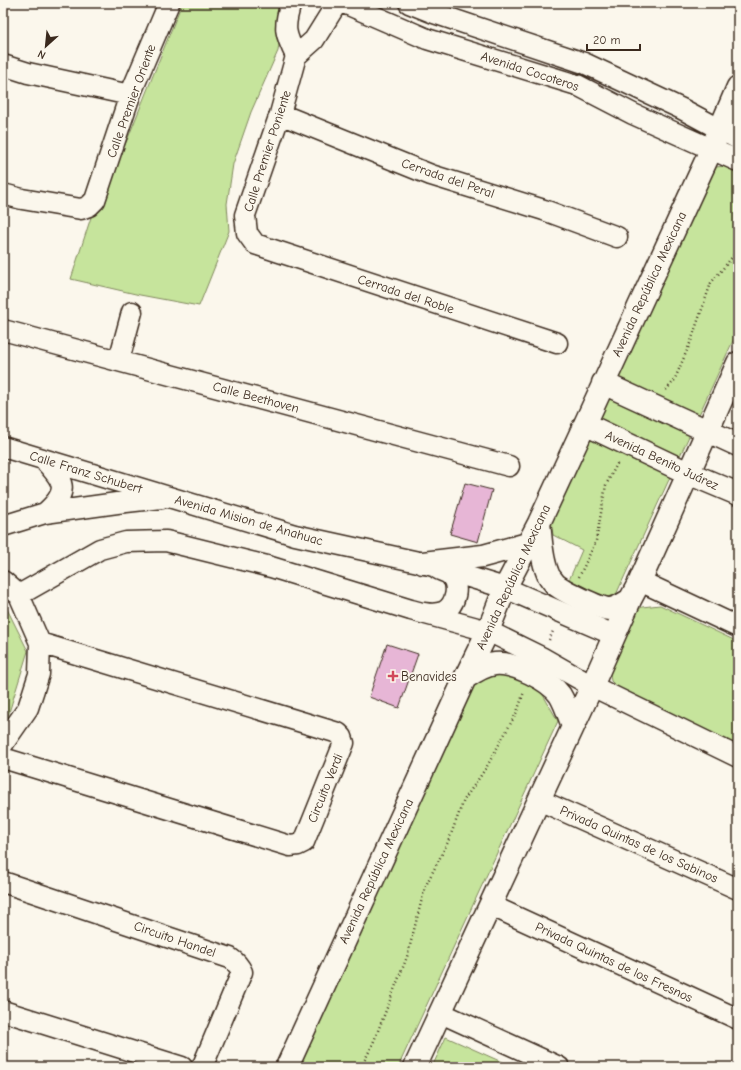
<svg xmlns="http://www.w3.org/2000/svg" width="741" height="1070" viewBox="0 0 741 1070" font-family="'Comic Neue',sans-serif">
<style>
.green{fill:#c6e49c;stroke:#80875d}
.building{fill:#e7b6d6;stroke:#3b2a1e}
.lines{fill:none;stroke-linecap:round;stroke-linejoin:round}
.street-casing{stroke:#3b2a1e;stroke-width:23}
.secondary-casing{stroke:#3b2a1e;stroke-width:25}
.path{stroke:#3b2a1e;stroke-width:2.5;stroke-dasharray:1 3;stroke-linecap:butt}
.street{stroke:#fbf7ec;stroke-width:20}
.secondary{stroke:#fbf7ec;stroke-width:22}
.poi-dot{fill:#d1495b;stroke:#fbf7ec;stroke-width:1.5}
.labels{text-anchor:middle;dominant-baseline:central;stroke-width:3.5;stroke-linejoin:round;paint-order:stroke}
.street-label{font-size:13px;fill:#3b2a1e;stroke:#fbf7ec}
.poi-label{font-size:13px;fill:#3b2a1e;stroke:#fbf7ec;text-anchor:start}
</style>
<rect width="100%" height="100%" fill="#fbf7ec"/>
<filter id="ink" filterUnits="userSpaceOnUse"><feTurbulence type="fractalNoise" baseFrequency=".025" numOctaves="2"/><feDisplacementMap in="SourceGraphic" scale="8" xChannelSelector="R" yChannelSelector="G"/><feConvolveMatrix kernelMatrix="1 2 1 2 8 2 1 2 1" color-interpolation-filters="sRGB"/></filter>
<g filter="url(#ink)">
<path class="green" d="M182,3H284L285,8L278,51L251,112L233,164L227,204L229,231L199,306L140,295L71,279L93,211L128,138Z
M726,166L738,171V330L614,599L566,587L582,550L553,535L550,513L715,167Z
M3,601L28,651L7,719L3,723Z
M660,605L738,642V747L625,695L611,681L608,664L630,615L642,607Z
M493,670L539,688L558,721L398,1067H299L479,673Z
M446,1037L513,1067H432Z"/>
<path class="building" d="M738,396V412L737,411L735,401Z
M465,483L492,490L478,542L450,534Z
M387,644L418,654L399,708L369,697Z"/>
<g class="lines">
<defs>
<path id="street" d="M291,3C283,28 285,34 296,56
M337,3L314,40L296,56L280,114L245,215L247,233L255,244L557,343
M344,3L427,39L577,85L633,114L738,161
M409,3L434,13L584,63L682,109L738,139
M3,65L28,73L130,95
M280,114L431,175L544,210L617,237
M3,194L22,199L81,209L89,206L95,200L130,95L169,3
M3,330L509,466
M119,360L132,312
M3,447L295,535L423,563L505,588L614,635
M43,459C64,481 71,490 45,513
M3,526L45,513L117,503L162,498
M3,581L19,595L40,643L39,674L28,708L3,744
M640,581L738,627
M19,595L100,549L126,542L166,541L271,567L411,610L488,631L541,657L592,686L738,757
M425,613C431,614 437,614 443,612C456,606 461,584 449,574C446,572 441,571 438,569
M3,758L290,846L298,845L304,842L344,743L342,737L338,733L40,643
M539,800L738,889
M3,882L230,958C236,962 239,965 242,972L203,1065L201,1067
M490,905L738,1019
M3,1011L182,1067
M441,1013L559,1067"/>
<path id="secondary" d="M603,383L738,445
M585,424L688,473L738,494
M539,523C541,539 541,558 548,574C549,577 553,581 555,584C563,591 600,609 610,609C618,608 624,603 630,600
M423,563L483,556L527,544
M465,678C474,672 484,665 495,664C514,662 549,680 560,695C566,705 569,716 573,726
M287,1067L465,678L488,631L505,588L539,523L585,424L711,150L738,87
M415,1067L592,686L630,600L640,581L738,363"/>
</defs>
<use href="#street" class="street-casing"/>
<use href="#secondary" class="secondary-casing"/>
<path class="path" d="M666,390L674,381L691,341L711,283L734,255L738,243
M579,577L596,541L606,485L618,462
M549,640L554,629
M361,1067L372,1046L407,957L425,887L448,842L464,800L486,768L517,712L524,692"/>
<use href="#street" class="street"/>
<use href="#secondary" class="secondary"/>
</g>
</g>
<path class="poi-dot" d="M391 670h4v4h4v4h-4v4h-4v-4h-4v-4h4z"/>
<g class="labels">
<g class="street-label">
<text transform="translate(530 71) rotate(18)">Avenida Cocoteros</text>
<text transform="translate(131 101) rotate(-70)">Calle Premier Oriente</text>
<text transform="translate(267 151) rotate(-72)">Calle Premier Poniente</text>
<text transform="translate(448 178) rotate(19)">Cerrada del Peral</text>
<text transform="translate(649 284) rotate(-65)">Avenida República Mexicana</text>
<text transform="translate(406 294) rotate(18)">Cerrada del Roble</text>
<text transform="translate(256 397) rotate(15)">Calle Beethoven</text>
<text transform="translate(662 460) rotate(25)">Avenida Benito Juárez</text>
<text transform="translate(86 472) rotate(17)">Calle Franz Schubert</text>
<text transform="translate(249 520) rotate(16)">Avenida Mision de Anahuac</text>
<text transform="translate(513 577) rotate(-65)">Avenida República Mexicana</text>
<text transform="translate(325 788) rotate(-68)">Circuito Verdi</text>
<text transform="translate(639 844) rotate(24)">Privada Quintas de los Sabinos</text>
<text transform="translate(376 871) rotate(-65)">Avenida República Mexicana</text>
<text transform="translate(175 939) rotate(19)">Circuito Handel</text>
<text transform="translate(614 962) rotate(25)">Privada Quintas de los Fresnos</text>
</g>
<g class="poi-label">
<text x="401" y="676">Benavides</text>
</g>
</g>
<rect width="741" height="1070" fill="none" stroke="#fbf7ec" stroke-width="16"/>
<rect x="8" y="8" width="725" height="1054" fill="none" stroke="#3b2a1e" stroke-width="1.5" filter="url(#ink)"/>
<g transform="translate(46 46) rotate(207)" stroke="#fbf7ec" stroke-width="3" paint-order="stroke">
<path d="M0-3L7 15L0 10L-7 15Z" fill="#3b2a1e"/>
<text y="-6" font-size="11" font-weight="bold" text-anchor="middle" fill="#3b2a1e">N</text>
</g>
<path d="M587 44v6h53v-6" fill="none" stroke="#3b2a1e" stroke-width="2"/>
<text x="593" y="44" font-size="12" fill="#3b2a1e" stroke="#fbf7ec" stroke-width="3" paint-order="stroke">20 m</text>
</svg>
